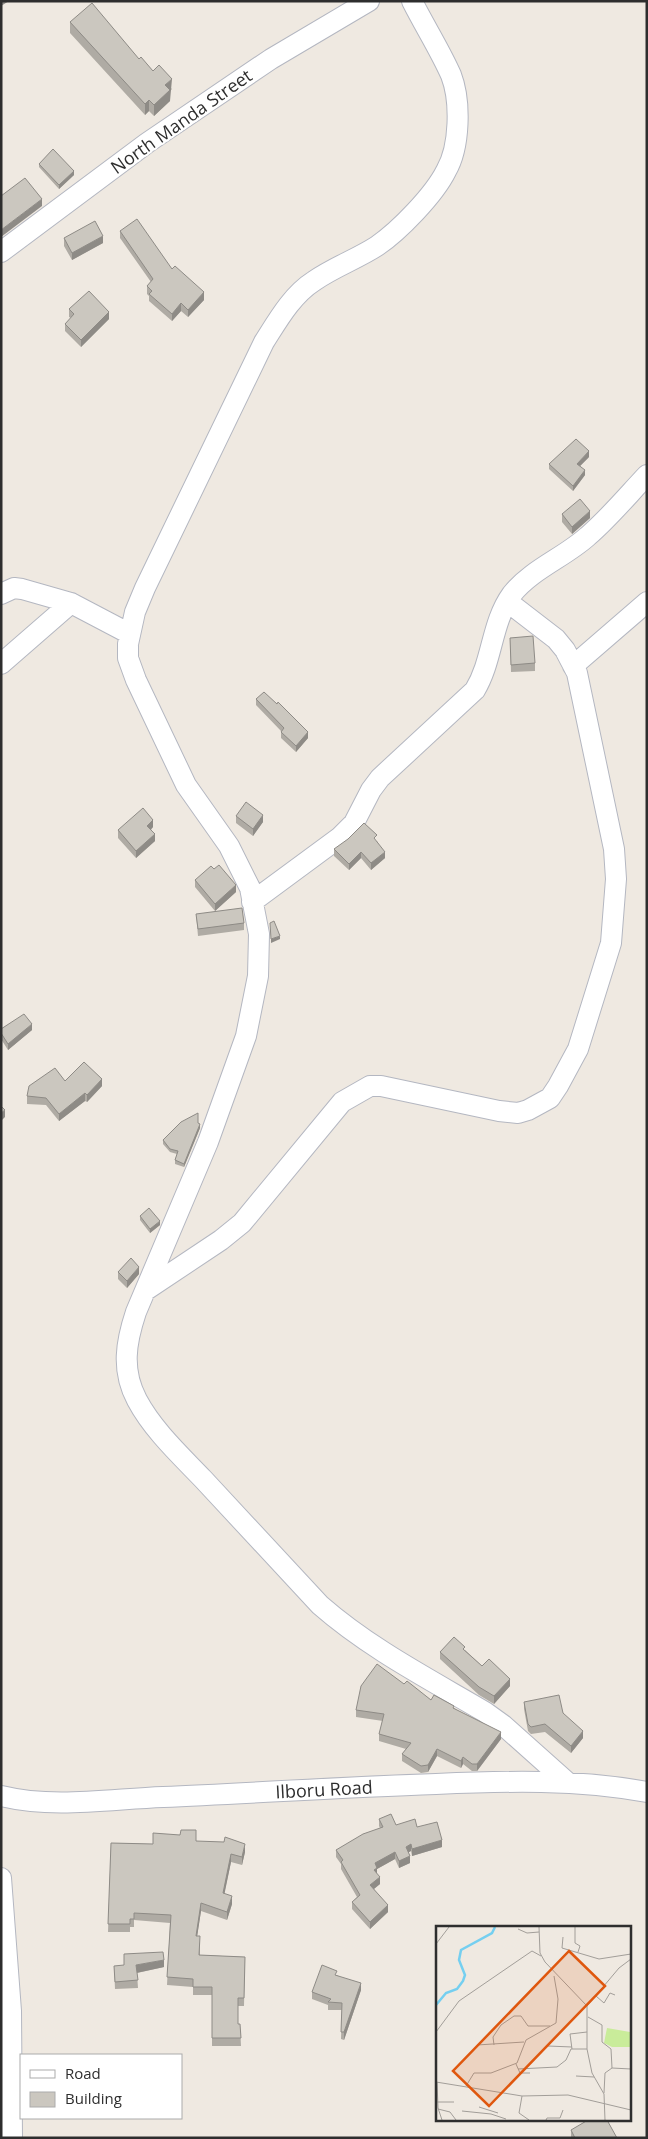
<svg xmlns="http://www.w3.org/2000/svg" width="648" height="2139" viewBox="0 0 648 2139" font-family="'Open Sans',sans-serif">
<style>
.lines{fill:none;stroke-linecap:round;stroke-linejoin:round}
.minor-casing{stroke:#b4b7c1;stroke-width:22}
.minor{stroke:#fff;stroke-width:20}
.wall{fill:#afaba4}
.shaded-wall{fill:#8e8b86}
.building{fill:#cbc7bf;stroke:#8e8b86}
.labels{text-anchor:middle;dominant-baseline:central;stroke-width:4;stroke-linejoin:round;paint-order:stroke}
.street-label{font-size:18px;fill:#2e2e2e;stroke:#fff}
.inset-river{fill:none;stroke:#75cff0;stroke-width:2.5}
.inset-road{fill:none;stroke:#a29e99;stroke-width:1}
.view{fill:#df570e;fill-opacity:0.15;stroke:#df570e;stroke-width:2.5}
.inset-edge{fill:none;stroke:#2e2e2e;stroke-width:2.5}
</style>
<rect width="100%" height="100%" fill="#efe9e1"/>
<g class="lines">
<defs>
<path id="minor" d="M412,1C424,25 440,50 451,75C461,101 460,147 446,171C434,195 399,231 377,246C357,259 334,267 314,281C292,295 278,320 264,342L145,588L135,612L128,644V658L136,680L186,785L229,846L250,888L259,934L258,976L246,1036L208,1142L136,1312C126,1342 121,1370 137,1400C153,1430 180,1455 203,1479C242,1521 281,1563 320,1605C369,1648 429,1679 485,1712L503,1725L568,1783
M1,252L147,143L271,59L369,1
M1,594L14,588L22,589L71,603L130,634
M1,664L71,603
M573,666L647,602
M252,902L340,837L354,823L371,790L380,778L475,690C493,660 491,623 512,594C532,569 565,557 588,536C609,518 628,495 647,475
M146,1290L221,1240L242,1223L342,1102L370,1086H381L499,1111L518,1113L528,1110L550,1098L558,1086L578,1049L611,943L616,879L614,849L577,673L565,650L556,639L508,602
M1,1796C54,1809 110,1799 163,1797C254,1793 345,1787 436,1784C506,1781 577,1779 647,1792
M1,1878L11,2011L12,2138"/>
</defs>
<use href="#minor" class="minor-casing"/>
<use href="#minor" class="minor"/>
</g>
<path class="wall" d="M70,22L139,59L153,71L172,89L170,91V101L154,116L149,111L145,115L70,33Z
M39,164L74,175L59,189L39,167Z
M120,231L172,269L204,300L188,317L181,311L172,321L149,301V296L147,294V286L151,282L120,238Z
M64,238L103,243L72,260L64,246Z
M69,309L109,319L81,347L65,331V324L71,318L69,317Z
M589,457L580,466L585,475L573,491L549,469V464Z
M562,514L590,518L572,534L562,522Z
M510,638L535,663V671L511,672Z
M256,699L277,704L308,738L296,752L281,738V731L256,705Z
M236,816L263,822L253,836L236,823Z
M153,827L151,830L155,841L136,858L118,838V830Z
M377,841L385,858L371,870L361,858L349,870L334,856V849Z
M195,880L236,892L215,911L195,887Z
M196,914L244,923V930L198,936Z
M1,1029L32,1030L8,1050L1,1039Z
M65,1081L102,1086L87,1102L85,1101L59,1121L46,1105L27,1104V1096Z
M198,1124L200,1128L184,1167L175,1164V1160L177,1154L170,1152L163,1144V1140Z
M140,1216L160,1225L150,1233L140,1220Z
M118,1272L139,1274L127,1288L118,1279Z
M465,1650L482,1666L510,1686L494,1704L479,1695L440,1659V1652Z
M404,1684L431,1700L454,1708L501,1739L477,1771H472L463,1764L461,1768L437,1756L428,1772L421,1773L402,1761V1754L406,1749L379,1741V1734L383,1721L356,1717V1710Z
M524,1702L563,1713L583,1738L571,1753L545,1732L531,1734L528,1731L524,1709Z
M379,1819L396,1825L417,1827L442,1847L412,1856L411,1851L408,1852L410,1863L399,1868L395,1859L377,1869V1874L380,1884L374,1889L388,1912L370,1929L352,1909V1902L357,1897L341,1869V1864L336,1857V1850L380,1828L379,1826Z
M196,1841L245,1852L242,1865L231,1862L224,1894L232,1904L227,1920L201,1911L197,1936L200,1944V1955L245,1957L244,2006H238V2024H240L241,2046H212V1995H193V1987L167,1985L170,1923L134,1920V1927H130V1932H108L111,1843L153,1844Z
M114,1966L164,1967L137,1973L138,1988L115,1989Z
M337,1975L361,1990L344,2040L341,2039L342,2010H328V2005L312,1999V1992Z
M571,2130L617,2138H571Z"/>
<path class="shaded-wall" d="M1,1H9L1,6Z
M172,79L170,101L154,116V105L165,85Z
M149,100V111L145,115V104Z
M74,171V175L59,189V185Z
M42,199V206L1,237V230Z
M103,236V243L72,260V253Z
M204,292V300L188,317V310Z
M181,303V311L172,321V314Z
M109,312V319L81,347V340Z
M589,451V457L577,469V464Z
M585,470V475L573,491V486Z
M590,511V518L572,534V527Z
M308,732V738L296,752V746Z
M263,815V822L253,836V829Z
M153,820V827L147,833V826Z
M155,834V841L136,858V851Z
M361,852V858L349,870V864Z
M385,852V858L371,870V863Z
M236,885V892L215,911V904Z
M280,936V939L271,943V939Z
M32,1024V1030L8,1050V1044Z
M102,1079V1086L87,1102V1095Z
M85,1093V1101L59,1121V1114Z
M5,1110V1117L1,1121V1113Z
M200,1124V1128L184,1167V1164Z
M160,1221V1225L150,1233V1229Z
M139,1267V1274L127,1288V1281Z
M510,1679V1686L494,1704V1696Z
M583,1731V1738L571,1753V1746Z
M501,1732V1739L477,1771V1764Z
M437,1749V1756L428,1772V1765Z
M463,1757V1764L461,1768V1761Z
M442,1840V1847L412,1856V1849Z
M245,1844V1852L242,1865V1857Z
M411,1844V1851L406,1854V1847Z
M395,1852V1859L377,1869V1875L374,1870L375,1863Z
M231,1854V1862L223,1901V1893Z
M410,1856V1863L399,1868V1861Z
M380,1877V1884L370,1892V1885Z
M232,1896V1904L227,1920V1912Z
M201,1903V1911L196,1944V1936Z
M388,1905V1912L370,1929V1922Z
M164,1960V1967L136,1973V1965Z
M361,1983V1990L344,2040V2032Z"/>
<path class="building" d="M92,3L139,59L141,57L153,71L159,65L172,79L165,85L170,90L154,105L149,100L145,104L70,22Z
M53,149L74,171L59,185L39,164Z
M25,178L42,199L1,230V196Z
M137,219L172,269L175,266L204,292L188,310L181,303L172,314L149,294L152,291L147,286L153,279L120,231Z
M95,221L103,236L72,253L64,238Z
M89,291L109,312L81,340L65,324L74,314L69,309Z
M576,439L589,451L577,464L585,470L573,486L549,464Z
M580,499L590,511L572,527L562,514Z
M533,636L535,663L511,665L510,638Z
M264,692L277,704L278,702L308,732L296,746L281,732L284,728L256,699Z
M246,802L263,815L253,829L236,816Z
M143,808L153,820L147,826L155,834L136,851L118,830Z
M364,823L377,835L374,838L385,852L371,863L361,852L349,864L334,849L348,839Z
M219,865L236,885L215,904L195,880L211,866L214,869Z
M242,908L244,923L198,929L196,914Z
M274,921L280,936L271,939L270,923Z
M24,1014L32,1024L8,1044L1,1033V1029Z
M84,1062L102,1079L87,1095L85,1093L59,1114L46,1098L27,1096L29,1086L55,1068L65,1081Z
M1,1106L5,1110L1,1113Z
M198,1113V1123L200,1124L184,1164L175,1160L178,1151L170,1149L163,1140L181,1122Z
M149,1208L160,1221L150,1229L140,1216Z
M131,1258L139,1267L127,1281L118,1272Z
M454,1637L465,1647L463,1649L482,1666L489,1659L510,1679L494,1696L479,1687L440,1652Z
M377,1664L404,1684L407,1681L431,1700L434,1695L454,1706L453,1708L501,1732L477,1764H472L463,1757L461,1761L437,1749L428,1765L421,1766L402,1754L411,1743L379,1734L384,1714L356,1710L361,1686Z
M559,1695L563,1713L583,1731L571,1746L545,1724L531,1727L528,1724L524,1702Z
M391,1814L396,1825L415,1819L417,1827L437,1822L442,1840L412,1849L411,1844L406,1847L410,1856L399,1861L395,1852L375,1863L377,1868L374,1870L380,1877L370,1885L388,1905L370,1922L352,1902L360,1895L341,1862L343,1860L336,1850L363,1834L383,1827L379,1819Z
M181,1830H196V1841L224,1842L225,1837L245,1844L242,1857L231,1854L223,1893L232,1896L227,1912L201,1903L196,1936H200L199,1955L245,1957L244,1998H238V2024H240L241,2038H212V1987H193V1979L167,1977L171,1915L134,1913V1919H130V1924H108L111,1843L153,1844V1833L180,1835Z
M163,1952L164,1960L136,1965L138,1980L115,1982L114,1966L124,1965V1954Z
M322,1965L337,1971L335,1975L361,1983L344,2032H341L342,2003L328,2002L331,1999L312,1992Z
M588,2120H607L617,2138H575L571,2130Z"/>
<g class="labels">
<g class="street-label">
<text transform="translate(181 121) rotate(-35)">North Manda Street</text>
<text transform="translate(324 1789) rotate(-3)">Ilboru Road</text>
</g>
</g>
<g transform="translate(436 1926)">
<rect width="195" height="195" fill="#efe9e1"/>
<path d="M171,102L194,106V121H176L168,117Z" fill="#c9ec9a"/>
<path class="inset-river" d="M0,79L10,67L21,63L27,55L29,49L23,34L25,24L56,7L59,1"/>
<path class="inset-road" d="M103,1L104,27L109,36L151,80V123L156,147L168,168L169,194M139,1V17L144,20L142,26M82,3L91,7L103,6M127,11L126,22L163,33L195,28M0,18L13,1M160,70L168,77L174,67L179,69M151,80L183,42L195,33M152,91L166,99V116L175,123L176,142L195,143M0,106L23,75L96,25L105,30M41,119L88,116M58,119L57,111L65,99L78,90H85L92,100H114M112,120L136,121M136,123L134,108L151,106M80,138L84,147H94M82,143L121,141L130,134L135,123H151M140,150L158,151M0,156L86,170L132,169L195,184M1,156L2,182L6,194M30,160L38,147H55L81,137L90,114L120,97L122,73L118,50M168,167L169,147L176,142M86,170L83,187L93,194M1,176H18M43,181L62,187M2,183L14,186L20,194M26,185L55,188L70,193M110,194L111,192H124L127,184"/>
<path class="view" d="M133,25L169,60L53,180L17,145Z"/>
<rect width="195" height="195" class="inset-edge"/>
</g>
<rect width="648" height="2139" fill="none" stroke="#2e2e2e" stroke-width="5"/>
<rect x="20" y="2054" width="162" height="65" fill="#ffffff" stroke="#ababab"/>
<rect x="30" y="2070" width="25" height="8" fill="#ffffff" stroke="#ababab"/>
<text x="65" y="2079" font-size="15" fill="#2e2e2e">Road</text>
<rect x="30" y="2092" width="25" height="15" fill="#cbc7bf" stroke="#ababab"/>
<text x="65" y="2104" font-size="15" fill="#2e2e2e">Building</text>
</svg>
